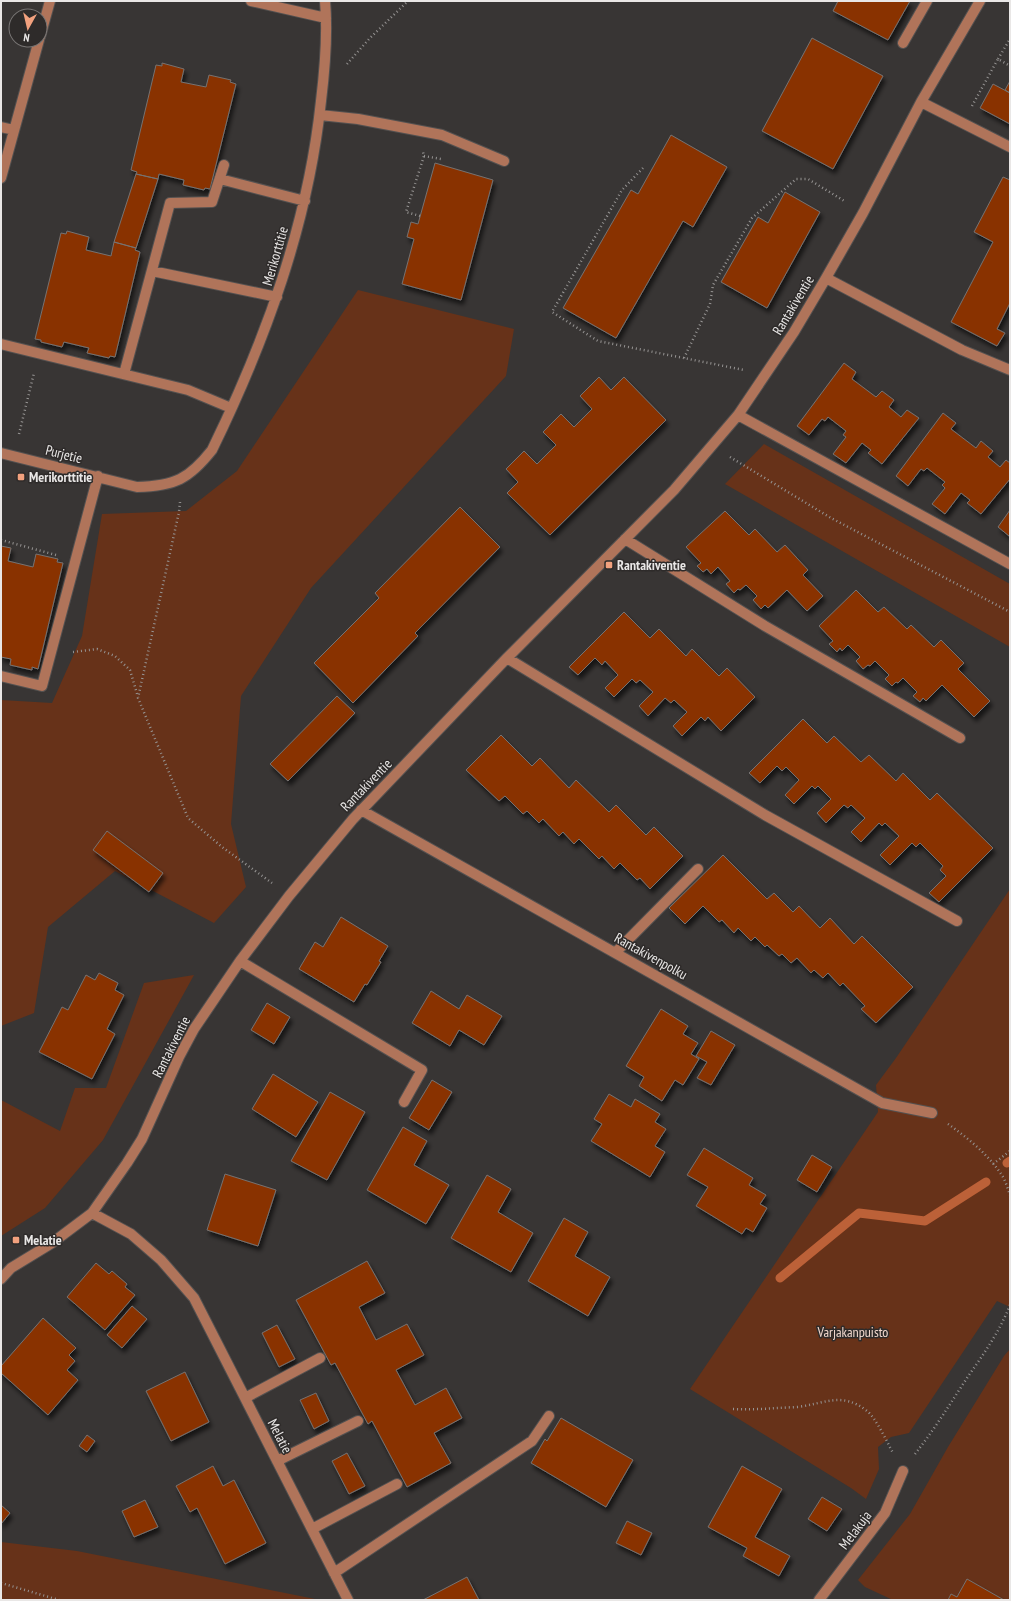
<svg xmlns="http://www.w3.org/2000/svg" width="1011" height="1601" viewBox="0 0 1011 1601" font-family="'PT Sans Narrow',sans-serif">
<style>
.green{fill:#673219}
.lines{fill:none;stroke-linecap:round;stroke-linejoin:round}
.stream{stroke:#bc6138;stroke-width:9}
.building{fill:#893300;stroke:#767271;filter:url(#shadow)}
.minor-casing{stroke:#545150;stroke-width:12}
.path{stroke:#969493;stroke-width:2.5;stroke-dasharray:1 3;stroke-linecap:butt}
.minor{stroke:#b0745a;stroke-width:10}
.poi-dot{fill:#f2a17e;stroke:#2e2b2a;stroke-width:1.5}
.labels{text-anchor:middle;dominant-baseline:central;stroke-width:3;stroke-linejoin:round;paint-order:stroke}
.street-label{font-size:14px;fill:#e9e7e6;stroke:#2e2b2a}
.poi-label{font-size:14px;font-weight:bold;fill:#e9e7e6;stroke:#2e2b2a;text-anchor:start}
.park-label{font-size:14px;fill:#f2d8cd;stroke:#2e2b2a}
</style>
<defs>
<filter id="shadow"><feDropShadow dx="2.5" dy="4.5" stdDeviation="2" flood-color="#0009"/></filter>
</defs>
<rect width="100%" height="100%" fill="#383534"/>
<path class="green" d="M358,290L514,329L506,376L311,588L241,696L231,824L246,887L214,923L115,871L48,927L34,1013L1,1026V700L52,703L82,636L102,514L186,511L237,471Z
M764,444L1010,584V647L725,484Z
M1010,889V1307L997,1301L909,1433L891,1437L878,1447L879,1469L866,1499L851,1488L690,1389L878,1112L876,1085L896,1058Z
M194,975L103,1140L45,1208L1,1236V1100L60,1131L75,1088H106L144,983Z
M1010,1349V1600H1004L967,1579L957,1597L951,1594L948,1600H893L865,1587L858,1580L910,1514L948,1447L1004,1356Z
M1,1542L77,1551L320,1600H1Z"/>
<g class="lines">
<path class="stream" d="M1007,1163L1010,1161
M780,1278L859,1213L925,1221L986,1182"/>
</g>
<path class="building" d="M838,1H910L888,40L833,11Z
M812,38L883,76L833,169L762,131Z
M162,63L184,69L181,82L206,87L209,75L231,80L230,82L236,84L210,189L205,188L204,190L183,185L184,180L159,174L158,179L136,174L137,172L131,170L156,65L162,66Z
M1010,81V93L1005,90Z
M993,84L1010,93V124L980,108Z
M671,135L727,167L693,227L683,221L616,338L563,308L631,190L638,194Z
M435,163L493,180L461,300L402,284L414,239L407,237L411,222L418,224Z
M136,174L158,179L136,248L114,242Z
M1003,177L1010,180V303L997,329L1005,333L997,346L951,322L993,242L974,232Z
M785,192L820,212L767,308L721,282L758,217L768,223Z
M67,231L89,237L86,250L111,256L114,242L136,248L135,250L140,252L115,357L110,356L109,358L87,353L89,348L64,342L62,347L41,342V340L35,339L61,233L66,234Z
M844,363L856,372L852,379L876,397L882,391L894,400L889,407L901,417L907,410L919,418L882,464L868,453L871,450L862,443L846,463L833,454L846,437L843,435L846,431L828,417L825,421L822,419L809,435L797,426Z
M599,377L611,390L624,377L666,420L550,535L507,493L518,482L506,469L524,451L537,464L556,445L543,432L561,414L574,427L592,409L580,396Z
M943,413L956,423L951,429L976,448L981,441L993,451L988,457L1000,467L1006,460L1010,463V479L981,514L967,503L970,500L961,493L945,514L932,504L945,488L942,485L945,482L927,468L924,471L921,469L908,486L896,476Z
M460,507L500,547L415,633L418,636L353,703L314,663L379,598L375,593Z
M1010,510V535L1009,536L998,527Z
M725,511L749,535L755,529L777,552L785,545L808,570L803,575L823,596L807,611L787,590L768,608L765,605L761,609L753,600L757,596L746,585L740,590L738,589L734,593L726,584L730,581L718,567L711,574L707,569L703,572L697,566L701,563L686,547Z
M1,546L11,548L8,561L33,567L36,554L58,559L57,562L63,563L38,669L32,667V670L10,665L11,659L1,657Z
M856,590L878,612L884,607L907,629L911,625L934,647L941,640L964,663L958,669L990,701L974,717L942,685L926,701L923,698L920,702L913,696L917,692L903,678L898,683L896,682L892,686L885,679L889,675L875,661L870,666L868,665L863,669L856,661L860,657L848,645L842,651L840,648L837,652L829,644L833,641L819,626Z
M624,612L650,638L659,629L686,656L692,649L719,676L727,668L755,697L721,731L708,717L705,721L701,717L682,736L673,726L687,712L674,700L671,703L665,698L648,716L639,706L653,692L640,680L636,683L632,679L614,697L605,688L618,675L605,661L602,665L595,658L578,675L569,667Z
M337,696L355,713L288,781L270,764Z
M803,719L827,743L834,736L861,762L869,755L896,781L903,773L930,800L937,793L993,848L939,902L929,893L946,876L940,870L943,866L920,843L916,847L912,843L890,865L880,855L899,836L885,823L882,826L879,823L861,842L851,832L865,818L851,805L848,808L844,805L826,823L817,813L831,799L818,786L815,789L812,786L794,804L785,795L799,780L786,767L782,771L777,766L760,783L749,773Z
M501,735L532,766L540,758L569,788L576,780L609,812L616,805L646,835L654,827L683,856L650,889L640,878L637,880L620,863L614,869L602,856L599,859L579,839L574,844L563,832L559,836L543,819L539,823L527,811L523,814L505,796L499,801L466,770Z
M107,831L163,873L149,892L93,850Z
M723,855L767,899L774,893L793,912L799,906L820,928L830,918L854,944L862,936L913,987L876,1023L861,1009L865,1006L843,983L840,986L828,973L823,978L814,970L811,973L797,958L791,963L782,954L779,956L767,945L765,947L755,937L751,941L738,928L734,933L722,920L719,922L703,906L685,924L669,908Z
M341,917L388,946L379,961L381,962L367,985L365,984L354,1002L299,969L315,942L323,947Z
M99,973L118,983L115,990L124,995L107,1029L115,1034L92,1079L39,1052L62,1007L68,1010L86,975L95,980Z
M431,991L459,1009L467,995L502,1016L484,1045L459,1030L450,1046L412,1023Z
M267,1003L290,1017L274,1044L251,1030Z
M661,1009L688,1026L683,1034L698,1043L691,1054L699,1059L683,1085L675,1080L662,1101L639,1086L644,1077L626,1066Z
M711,1031L735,1045L711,1085L697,1078L707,1062L696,1056Z
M273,1074L318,1102L296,1137L252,1109Z
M432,1080L452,1092L429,1130L409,1118Z
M330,1092L365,1112L327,1180L291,1161Z
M609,1094L631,1107L635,1099L660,1114L655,1122L666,1129L655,1146L665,1152L650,1177L591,1141L602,1124L594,1119Z
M403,1127L427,1141L414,1165L449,1185L426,1224L367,1190Z
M704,1148L753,1178L749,1185L766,1195L760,1204L767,1208L753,1232L746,1228L742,1234L696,1206L708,1187L687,1175Z
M812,1155L832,1167L817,1192L797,1180Z
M225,1174L276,1190L258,1246L207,1230Z
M487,1175L511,1189L498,1212L533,1233L511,1272L451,1238Z
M564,1218L588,1232L575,1256L610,1277L588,1316L528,1281Z
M367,1261L385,1293L359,1307L376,1340L407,1324L424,1355L396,1370L415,1405L446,1388L462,1418L434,1433L451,1463L407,1487L372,1421L368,1424L335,1363L331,1365L296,1300Z
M96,1263L109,1274L112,1271L127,1284L125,1287L135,1295L105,1330L67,1297Z
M132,1306L147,1319L122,1348L107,1335Z
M43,1318L76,1348L69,1355L75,1361L67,1370L78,1380L48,1415L1,1373V1366Z
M277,1325L295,1359L279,1367L262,1333Z
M185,1372L209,1422L171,1441L146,1391Z
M316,1393L329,1421L314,1429L300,1400Z
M561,1418L633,1460L606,1507L531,1463L545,1439L547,1441Z
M87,1435L95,1441L87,1452L79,1446Z
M347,1453L365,1486L349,1494L332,1461Z
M213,1466L223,1486L234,1480L266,1543L225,1564L197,1508L190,1512L176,1486Z
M742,1466L782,1489L755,1537L790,1556L779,1576L743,1556L747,1548L708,1527Z
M822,1497L842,1509L827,1531L808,1519Z
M145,1500L158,1527L134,1537L122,1511Z
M1,1505L10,1513L1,1524Z
M627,1521L652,1533L641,1555L616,1543Z
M467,1577L479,1600H423Z
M967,1579L1004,1600H948L951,1594L957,1597Z"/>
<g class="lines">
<defs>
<path id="minor" d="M251,1L326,18
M40,37L50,1
M903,43L927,1
M921,102L1010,147
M320,115L358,119L442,135L504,161
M1,127L14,130
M1,178L39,40
M220,179L305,201
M152,271L277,297
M826,278L962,350L1010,370
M1,344L188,390L231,408
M124,374L170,203L212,202L224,165
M738,415L1010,564
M1,453L137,487C175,486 189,479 212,450C266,339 308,224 321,101C325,68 328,34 325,1
M625,539L765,626L960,738
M507,658L765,815L957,921
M1,676L42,686L98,476
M361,810L882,1103L932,1113
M616,952L698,869
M240,961L422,1070L404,1102
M92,1213L131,1234L161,1260L194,1298L348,1600
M1,1279L11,1268L52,1243L92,1213L127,1163L142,1139L179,1057L194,1029L240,961L289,896L353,819L507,658L674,490L738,415L794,332L826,278L863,213L921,102L980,1
M245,1398L320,1358
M277,1461L358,1421
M312,1529L397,1484
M334,1573L532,1441L549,1416
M819,1600L885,1513L903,1471"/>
</defs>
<use href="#minor" class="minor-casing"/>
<path class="path" d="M998,59L1010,39
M347,64L369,39L408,1
M972,106L998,59L1010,66
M424,156L441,159
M643,168L622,190L552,312L598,341L744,370
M420,216L406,212L424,156L423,152
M684,358L710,304L713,285L752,218L796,179H808L846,202
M19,434L34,373
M730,457L831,518L1010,612
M180,502L179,512L138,698L188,818L222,847L272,883
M1,540L56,555
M73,652L97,649L115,656L130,670L138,697
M948,1124C968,1138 990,1156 1003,1177C1006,1183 1008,1189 1010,1195
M993,1164L1010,1151
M733,1409C755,1410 775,1408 797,1407C824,1404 842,1391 867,1411C876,1418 887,1442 893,1453
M915,1454C934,1430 950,1404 967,1378C983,1355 1000,1331 1010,1305
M1,1583L59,1600"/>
<use href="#minor" class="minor"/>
</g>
<g class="poi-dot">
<rect x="17" y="473" width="8" height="8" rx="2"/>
<rect x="605" y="561" width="8" height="8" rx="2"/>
<rect x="12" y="1236" width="8" height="8" rx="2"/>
</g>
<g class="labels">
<g class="street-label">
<text transform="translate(275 256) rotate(-74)">Merikorttitie</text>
<text transform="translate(793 305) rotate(-59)">Rantakiventie</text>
<text transform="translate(64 454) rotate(14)">Purjetie</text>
<text transform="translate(366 785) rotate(-46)">Rantakiventie</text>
<text transform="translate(651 956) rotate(29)">Rantakivenpolku</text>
<text transform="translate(171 1047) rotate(-63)">Rantakiventie</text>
<text transform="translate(280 1436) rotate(63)">Melatie</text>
<text transform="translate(855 1530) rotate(-53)">Melakuja</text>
</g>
<g class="poi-label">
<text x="29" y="477">Merikorttitie</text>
<text x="617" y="565">Rantakiventie</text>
<text x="24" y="1240">Melatie</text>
</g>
<g class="park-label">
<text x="853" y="1332">Varjakanpuisto</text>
</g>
</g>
<rect width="1011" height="1601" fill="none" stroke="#e9e7e6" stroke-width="4"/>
<g transform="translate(28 28) rotate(188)"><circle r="19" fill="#2e2b2a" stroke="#797675"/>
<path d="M0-3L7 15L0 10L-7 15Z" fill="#f2a17e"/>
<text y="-6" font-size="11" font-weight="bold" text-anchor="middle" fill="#e9e7e6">N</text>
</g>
</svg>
